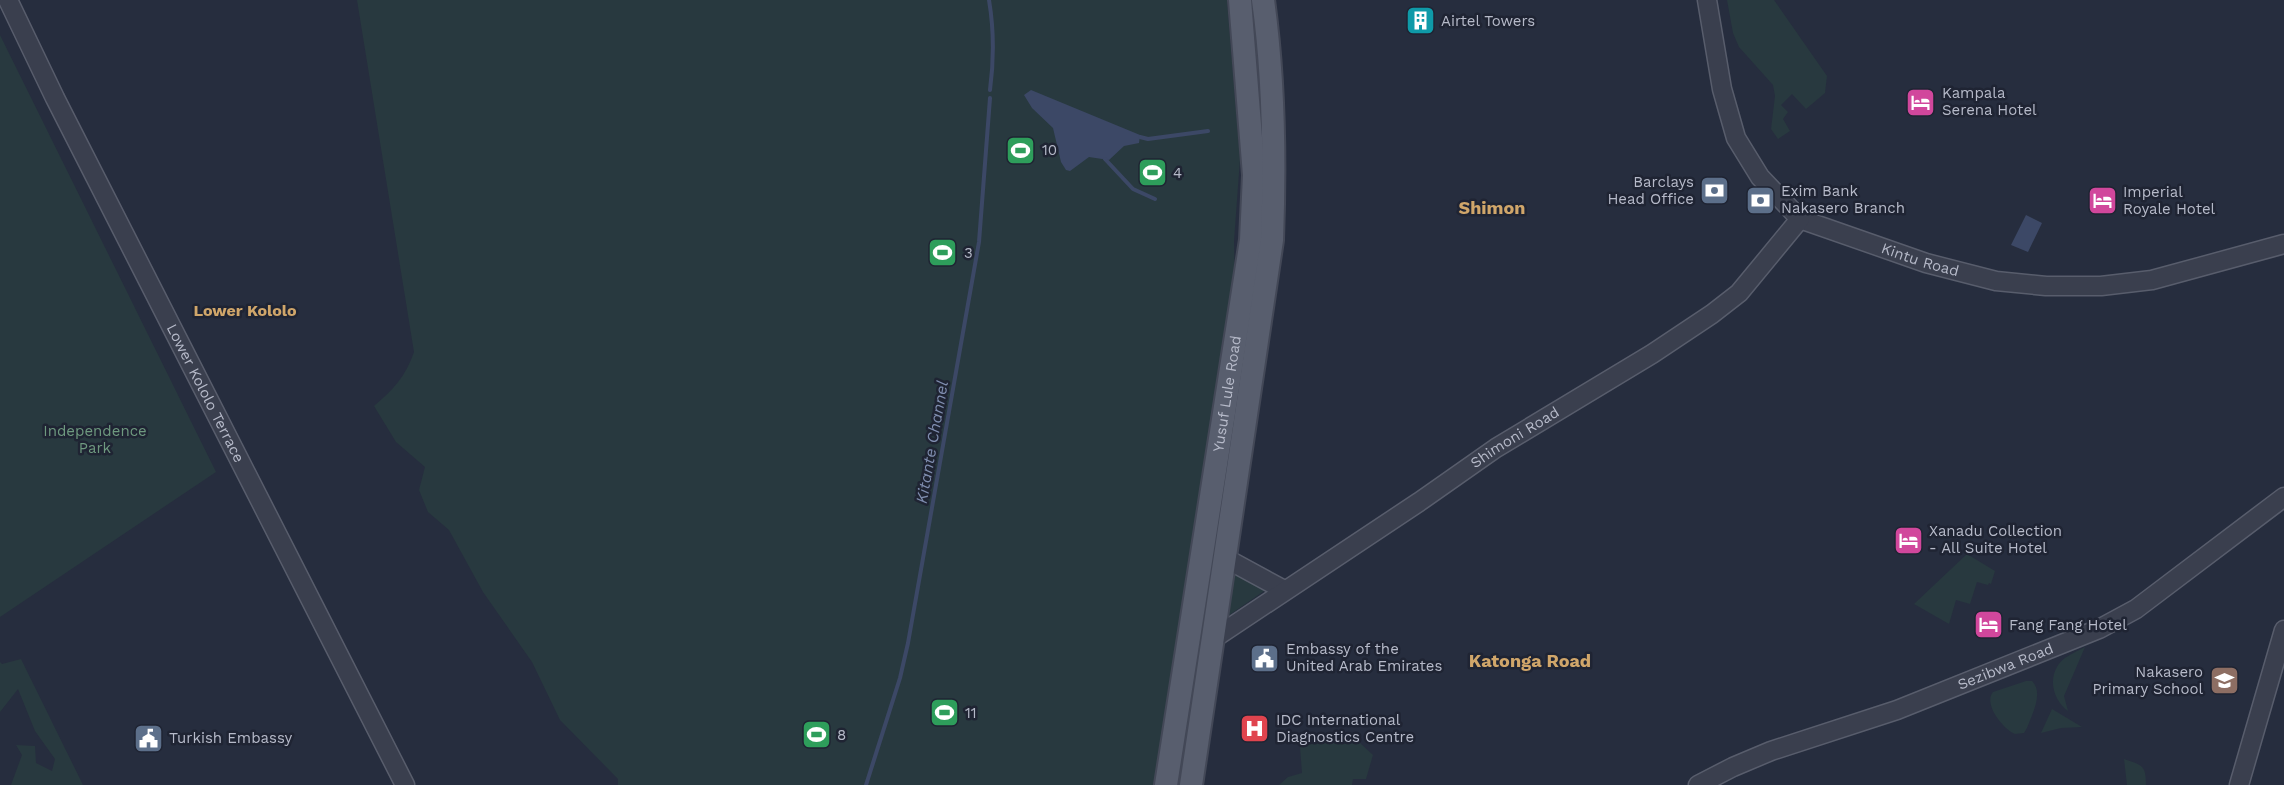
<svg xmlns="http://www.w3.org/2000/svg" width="2284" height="785" viewBox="0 0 2284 785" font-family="'Work Sans',sans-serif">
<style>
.green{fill:#28393f}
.water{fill:#3c4866}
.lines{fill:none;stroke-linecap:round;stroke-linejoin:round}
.stream{stroke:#3c4866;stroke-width:4}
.tertiary-casing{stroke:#585d6c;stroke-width:21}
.primary-casing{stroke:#434857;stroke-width:26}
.tertiary{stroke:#3a3f4e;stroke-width:18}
.primary{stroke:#585e6e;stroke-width:22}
.labels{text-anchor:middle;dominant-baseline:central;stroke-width:5;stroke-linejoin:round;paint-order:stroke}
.poi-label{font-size:15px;fill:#b6bac9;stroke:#1f2433;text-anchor:start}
.street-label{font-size:15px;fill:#b6bac9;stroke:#1f2433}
.park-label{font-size:15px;fill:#6e997f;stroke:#1f2433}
.neighbourhood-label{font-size:16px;font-weight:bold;fill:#d0a66a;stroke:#1f2433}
.water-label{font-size:16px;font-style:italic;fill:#7f8daf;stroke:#1f2433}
.quarter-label{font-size:18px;font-weight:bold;fill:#d0a66a;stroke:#1f2433}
</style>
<rect width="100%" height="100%" fill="#262d3e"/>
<path class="green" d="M357,0H1227L1240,159L1234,241L1235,293L1164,785H618V779L560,720L532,662L483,592L449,530L428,512L419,490L425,467L396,442L374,406C393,390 406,376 414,352Z
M1727,0H1774L1827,76L1825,93L1806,109L1792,94L1781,105L1788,112L1783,119L1790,131L1778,139L1771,129L1775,96L1773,85L1739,47L1733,33Z
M0,35L216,472L0,617Z
M1967,554L1995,571L1991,584L1989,583L1988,585L1977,582L1970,604L1956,600L1949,624L1914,604Z
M1231,569L1245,580L1267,589L1225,618Z
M2085,647L2064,696L2068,711C2055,702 2048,682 2057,667C2062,657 2076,652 2085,647Z
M21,659L83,785H11L22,755L16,745L35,746L36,763L52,771L55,759L35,731L18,689L0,712V662L2,664Z
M2026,681H2032C2044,693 2032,714 2027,728L2024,733L2015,734C2003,729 1983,704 1993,692Z
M2052,709L2082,727L2061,728L2041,733Z
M1315,737L1360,743L1373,755L1366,779H1353L1352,785H1279L1288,777L1302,773L1300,747Z
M2124,759C2142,765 2146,765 2146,785H2127Z"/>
<path class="water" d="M1031,90L1140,135L1139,143L1124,146L1109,160L1089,157L1070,171L1066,170L1061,162L1053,128L1032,108L1024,95Z
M2026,215L2042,223L2028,252L2011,245Z"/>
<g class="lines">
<path class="stream" d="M989,0C994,30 994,60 990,90
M1140,137L1148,139L1208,131
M1105,159L1133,189L1155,199
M866,785L900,678L908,643L979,242L990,98"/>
<defs>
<g id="tertiary">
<path id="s1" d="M8,0L55,98L405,785"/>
<path id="s2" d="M1707,0L1722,89L1736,138L1760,177L1800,219L1926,263L1996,281L2046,286H2101L2152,280L2284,244"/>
<path d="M1225,558L1284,590"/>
<path id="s3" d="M1213,639L1419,502L1496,448L1652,354L1712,314L1739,293L1800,219"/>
<path id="s4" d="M1698,785L1733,767L1771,751L1897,710L2099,629L2136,609L2284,497"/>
<path d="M2239,785L2284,630"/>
</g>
<g id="primary">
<path id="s5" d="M1166,785L1251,240L1254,175L1240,0"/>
<path d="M1191,785L1272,240C1275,160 1274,79 1263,0"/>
</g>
</defs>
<use href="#tertiary" class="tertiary-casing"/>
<use href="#primary" class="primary-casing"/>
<use href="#tertiary" class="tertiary"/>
<use href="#primary" class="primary"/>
</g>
<defs>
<symbol id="building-square" viewBox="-11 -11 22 22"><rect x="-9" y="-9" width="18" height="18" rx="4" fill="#0f9aa8" stroke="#1f2433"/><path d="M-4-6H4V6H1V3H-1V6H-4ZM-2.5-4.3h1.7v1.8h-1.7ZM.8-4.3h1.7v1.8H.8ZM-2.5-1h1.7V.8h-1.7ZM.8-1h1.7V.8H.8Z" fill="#fff"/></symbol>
<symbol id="hotel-square" viewBox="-11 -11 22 22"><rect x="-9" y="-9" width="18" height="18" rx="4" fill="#d1479c" stroke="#1f2433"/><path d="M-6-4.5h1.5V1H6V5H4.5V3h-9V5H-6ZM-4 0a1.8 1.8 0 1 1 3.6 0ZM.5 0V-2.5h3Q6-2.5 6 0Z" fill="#fff"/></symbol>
<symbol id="stadium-square" viewBox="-11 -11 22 22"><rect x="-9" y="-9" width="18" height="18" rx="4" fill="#2e9e5b" stroke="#1f2433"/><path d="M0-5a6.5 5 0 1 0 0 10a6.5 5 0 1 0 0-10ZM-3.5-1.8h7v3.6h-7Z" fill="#fff"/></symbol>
<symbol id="bank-square" viewBox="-11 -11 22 22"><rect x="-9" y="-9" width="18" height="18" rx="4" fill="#5c6f8a" stroke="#1f2433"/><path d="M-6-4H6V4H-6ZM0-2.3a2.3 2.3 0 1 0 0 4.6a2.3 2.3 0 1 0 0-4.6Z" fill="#fff"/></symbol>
<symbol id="civic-square" viewBox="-11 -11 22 22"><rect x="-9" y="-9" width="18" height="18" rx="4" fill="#5c6f8a" stroke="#1f2433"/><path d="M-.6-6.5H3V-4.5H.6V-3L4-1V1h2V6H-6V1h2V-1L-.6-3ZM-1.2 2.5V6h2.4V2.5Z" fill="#fff"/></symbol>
<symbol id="school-square" viewBox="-11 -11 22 22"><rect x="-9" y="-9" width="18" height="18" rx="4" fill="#8d6e63" stroke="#1f2433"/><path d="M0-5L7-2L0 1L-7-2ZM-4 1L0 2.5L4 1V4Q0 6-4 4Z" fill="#fff"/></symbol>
<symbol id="hospital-square" viewBox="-11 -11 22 22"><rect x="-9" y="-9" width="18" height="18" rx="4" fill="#e0444e" stroke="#1f2433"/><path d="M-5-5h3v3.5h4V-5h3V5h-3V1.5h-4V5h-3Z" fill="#fff"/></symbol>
</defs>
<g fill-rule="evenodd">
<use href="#building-square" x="1404" y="4" width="33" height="33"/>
<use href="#hotel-square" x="1904" y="86" width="33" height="33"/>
<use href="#stadium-square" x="1004" y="134" width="33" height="33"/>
<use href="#stadium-square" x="1136" y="156" width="33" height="33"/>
<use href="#bank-square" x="1698" y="174" width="33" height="33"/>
<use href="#bank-square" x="1744" y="184" width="33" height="33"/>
<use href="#hotel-square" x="2086" y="184" width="33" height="33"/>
<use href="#stadium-square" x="926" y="236" width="33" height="33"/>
<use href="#hotel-square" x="1892" y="524" width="33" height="33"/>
<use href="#hotel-square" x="1972" y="608" width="33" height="33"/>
<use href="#civic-square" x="1248" y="642" width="33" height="33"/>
<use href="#school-square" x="2208" y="664" width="33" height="33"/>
<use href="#stadium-square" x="928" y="696" width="33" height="33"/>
<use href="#hospital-square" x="1238" y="712" width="33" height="33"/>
<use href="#stadium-square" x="800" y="718" width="33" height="33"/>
<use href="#civic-square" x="132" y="722" width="33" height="33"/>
</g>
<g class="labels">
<g class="poi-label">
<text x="1441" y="21">Airtel Towers</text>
<text x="1942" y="93">Kampala<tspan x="1942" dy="17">Serena Hotel</tspan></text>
<text x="1042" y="150">10</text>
<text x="1173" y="173">4</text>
<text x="1694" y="182" text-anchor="end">Barclays<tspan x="1694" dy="17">Head Office</tspan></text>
<text x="1781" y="191">Exim Bank<tspan x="1781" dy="17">Nakasero Branch</tspan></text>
<text x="2123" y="192">Imperial<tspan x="2123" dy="17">Royale Hotel</tspan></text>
<text x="964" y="253">3</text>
<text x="1929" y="531">Xanadu Collection<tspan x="1929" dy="17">- All Suite Hotel</tspan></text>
<text x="2009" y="625">Fang Fang Hotel</text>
<text x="1286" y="649">Embassy of the<tspan x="1286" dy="17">United Arab Emirates</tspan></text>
<text x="2203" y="672" text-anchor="end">Nakasero<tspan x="2203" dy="17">Primary School</tspan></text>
<text x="965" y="713">11</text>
<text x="1276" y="720">IDC International<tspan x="1276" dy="17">Diagnostics Centre</tspan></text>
<text x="837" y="735">8</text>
<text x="169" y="738">Turkish Embassy</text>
</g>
<g class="street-label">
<text stroke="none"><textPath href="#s2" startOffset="372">Kintu Road</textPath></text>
<text stroke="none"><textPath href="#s1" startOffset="440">Lower Kololo Terrace</textPath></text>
<text stroke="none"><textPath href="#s5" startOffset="396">Yusuf Lule Road</textPath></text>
<text stroke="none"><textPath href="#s3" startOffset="363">Shimoni Road</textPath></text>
<text stroke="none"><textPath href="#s4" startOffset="330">Sezibwa Road</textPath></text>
</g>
<g class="park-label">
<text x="95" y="431">Independence<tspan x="95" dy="17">Park</tspan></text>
</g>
<g class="neighbourhood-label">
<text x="245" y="310">Lower Kololo</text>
</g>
<g class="water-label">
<text transform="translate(932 442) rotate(-80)">Kitante Channel</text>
</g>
<g class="quarter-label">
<text x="1492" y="207">Shimon</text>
<text x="1530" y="660">Katonga Road</text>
</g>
</g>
</svg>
